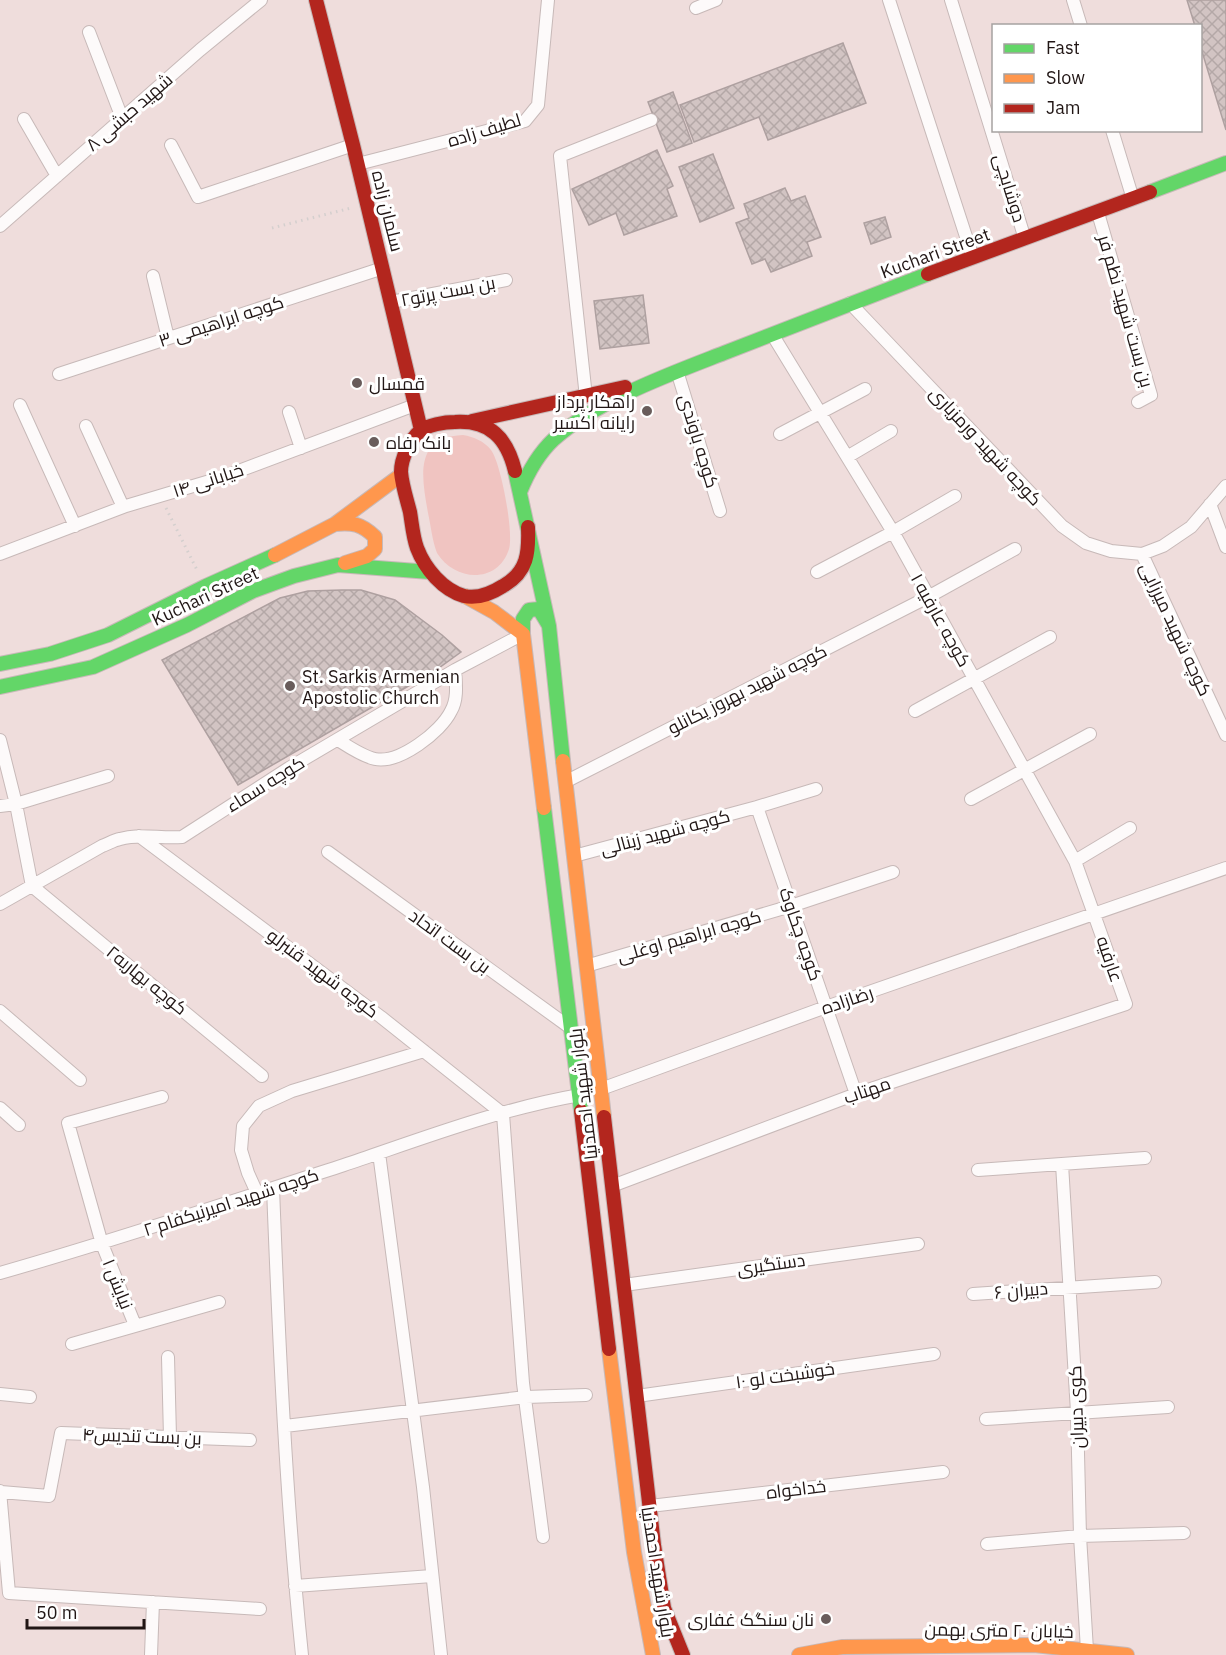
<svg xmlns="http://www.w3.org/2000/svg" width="1226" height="1655" viewBox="0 0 1226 1655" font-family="'IBM Plex Sans',Cairo,sans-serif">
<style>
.green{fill:#f0c4c1}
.building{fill:url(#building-cross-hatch);stroke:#aea0a0;stroke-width:1.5}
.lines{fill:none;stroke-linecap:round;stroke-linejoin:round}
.street-casing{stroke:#c7b9b8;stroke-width:14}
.fast-casing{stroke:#c7b9b8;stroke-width:16}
.slow-casing{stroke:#c7b9b8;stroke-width:16}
.jam-casing{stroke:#c7b9b8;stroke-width:16}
.path{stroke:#d4cfce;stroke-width:3;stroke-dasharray:1.5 4.5;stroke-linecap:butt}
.street{stroke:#fdfafa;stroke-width:12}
.fast{stroke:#63d668;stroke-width:14}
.slow{stroke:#ff974d;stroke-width:14}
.jam{stroke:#b3261e;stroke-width:14}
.poi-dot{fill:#695c5b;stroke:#fff;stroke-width:2}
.labels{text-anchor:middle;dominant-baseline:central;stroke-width:6;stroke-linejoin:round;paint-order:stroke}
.street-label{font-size:18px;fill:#211615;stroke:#fff}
.poi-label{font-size:18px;fill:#211615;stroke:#fff;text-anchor:start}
</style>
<defs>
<pattern id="building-cross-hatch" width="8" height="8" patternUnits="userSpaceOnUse" patternTransform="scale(1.5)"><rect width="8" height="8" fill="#d2c4c3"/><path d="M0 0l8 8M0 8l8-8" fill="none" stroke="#b4a8a7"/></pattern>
</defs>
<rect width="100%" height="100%" fill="#efdddc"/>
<path class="green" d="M463,435C474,437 484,441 491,450C501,463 514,533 509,549C498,584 455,582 437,553C432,540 431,526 428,513C422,478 413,437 463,435Z"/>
<path class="building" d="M1187,0H1226V130L1200,45V26H1195Z
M843,43L866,103L768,140L759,117L694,142L680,105Z
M673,92L692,143L667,152L648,102Z
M657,150L673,186L667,189L677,216L624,235L616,213L589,225L572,189Z
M713,154L734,208L700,222L679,167Z
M785,188L791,201L805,196L821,237L807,242L812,256L771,272L765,259L752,264L736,223L749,218L744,204Z
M885,217L891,237L871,244L864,223Z
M643,295L649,343L600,349L594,301Z
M342,590H361L395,600L442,635L461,652L436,670L238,785L162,660L280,598L308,591Z"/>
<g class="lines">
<defs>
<path id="street" d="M889,0L973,258
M951,0L1025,239
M1073,0L1081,26
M696,8L716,0
M89,32L122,118
M24,119L57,176
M1112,130L1133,199
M171,145L198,197L353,145
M358,164L525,121L538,105L548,0
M1098,213L1151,395L1138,402
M0,226L200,50L261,0
M153,276L168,338
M391,302L506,280
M850,303L1062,526L1086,543L1111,551L1142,554L1163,546L1191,527L1226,486
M677,371L720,511
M59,374L383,268
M586,397L560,156L651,120
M20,405L75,526
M289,412L301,448
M86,426L123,507
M780,434L865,389
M847,457L891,431
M1210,504L1226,547
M0,554L126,506L220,478L415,405
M1142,554L1226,735
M817,572L893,532L955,496
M915,711L1050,637
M0,740L16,804L32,886L262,1076
M338,740C349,747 362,756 375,759C399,764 441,732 451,711C458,699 456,684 455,670
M565,782L928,597L1015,549
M971,799L1090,734
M0,806L16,804L108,776
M757,807L856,1094
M139,836L381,1017L503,1114L523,1383L543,1537
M328,852L572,1029
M574,856L757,807L816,789
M1075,861L1130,828
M0,904L102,846C108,844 114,840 120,839C140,833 161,839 182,837L289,768L455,670L523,634
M586,966L791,906L893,872
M0,1011L80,1080
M601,1089L826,1007L1226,868
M0,1108L19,1125
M379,1153L423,1487L441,1655
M1062,1164L1077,1412L1080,1536L1087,1650
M978,1170L1145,1158
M612,1186L856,1094L1126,1004L1075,861L893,532L772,334
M273,1188C279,1344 286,1500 302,1655
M257,1193L248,1173L241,1150L243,1126L259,1106L292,1091L424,1051
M0,1273C116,1240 230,1202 344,1165C421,1139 499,1109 580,1095
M624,1285L918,1244
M973,1294L1155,1282
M135,1325L102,1244L68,1123L162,1097
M72,1344L219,1302
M168,1357L170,1437
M0,1394L30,1397
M637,1396L934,1354
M986,1419L1168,1407
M285,1426L526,1397L586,1395
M0,1491L9,1593L260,1609
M1,1492L49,1496L61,1433L250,1440
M650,1506L943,1472
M987,1544L1080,1536L1184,1533
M295,1586L432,1576
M151,1655L153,1602"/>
<path id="fast" d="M1150,192L1226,163
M515,471L549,626L563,761
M520,492C528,472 538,454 554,439C598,400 670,374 724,353C792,326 860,300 928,274
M523,634V619L529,610L539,609L548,624
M0,664L50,654L108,635L206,586L275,555
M0,687L93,667L187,625L253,591L294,576L338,565L430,572
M544,808L581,1111"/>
<path id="slow" d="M335,524C352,522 362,524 375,537V549L367,556L345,563
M275,555L335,524L401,475
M465,596L494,612L523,634L544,808
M563,761L604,1117
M609,1349L634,1552L653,1655
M799,1655L842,1647L1034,1645L1127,1655"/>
<path id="jam" d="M316,0L353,145L421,430
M928,274L1150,192
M472,421L625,387
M515,471C507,438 490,420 455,422C445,422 427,425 420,431C410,440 401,458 401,472C402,485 407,500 410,512C412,524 413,537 417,548C425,569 443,590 464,596C477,599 492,593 503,586C528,572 529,552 528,527
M581,1111L609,1349
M604,1117L654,1545L664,1608L683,1655"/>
</defs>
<use href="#street" class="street-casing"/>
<use href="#fast" class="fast-casing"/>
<use href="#slow" class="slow-casing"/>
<use href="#jam" class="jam-casing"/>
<path class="path" d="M272,228L351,208
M166,508L198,572"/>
<use href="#street" class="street"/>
<use href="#fast" class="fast"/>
<use href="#slow" class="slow"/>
<use href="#jam" class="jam"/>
</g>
<g class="poi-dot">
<circle cx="357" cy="383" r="6"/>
<circle cx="647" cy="411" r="6"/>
<circle cx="374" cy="442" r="6"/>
<circle cx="290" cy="686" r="6"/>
<circle cx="826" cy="1619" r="6"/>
</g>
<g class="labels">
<g class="street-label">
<text transform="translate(129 112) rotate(-41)">شهید حبشی ۸</text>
<text transform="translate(484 130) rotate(-17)">لطیف زاده</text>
<text transform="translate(1010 188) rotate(73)">دوشابچی</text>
<text transform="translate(388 211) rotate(76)">سلمان زاده</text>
<text transform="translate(935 253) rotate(-20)">Kuchari Street</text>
<text transform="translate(448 291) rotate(-11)">بن بست پرتو۲</text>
<text transform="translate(1126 311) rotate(74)">بن بست شهید نظم فر</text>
<text transform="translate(221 321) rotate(-18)">کوچه ابراهیمی ۳</text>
<text transform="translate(699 441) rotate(73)">کوچه باوندی</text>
<text transform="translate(986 446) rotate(47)">کوچه شهید ورمزیاری</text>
<text transform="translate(208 480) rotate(-18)">خیابانی ۱۴</text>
<text transform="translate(205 596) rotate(-25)">Kuchari Street</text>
<text transform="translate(941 620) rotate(61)">کوچه عارفیه ۱</text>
<text transform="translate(1176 629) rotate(65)">کوچه شهید میرزایی</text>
<text transform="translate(747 689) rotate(-27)">کوچه شهید بهروز یکانلو</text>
<text transform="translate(265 784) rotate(-32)">کوچه سماء</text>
<text transform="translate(665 832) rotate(-15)">کوچه شهید زینالی</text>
<text transform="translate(801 934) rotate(71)">کوچه چکاوک</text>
<text transform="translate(689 936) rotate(-16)">کوچه ابراهیم اوغلی</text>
<text transform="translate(450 941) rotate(36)">بن بست اتحاد</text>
<text transform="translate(1110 959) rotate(71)">عارفیه</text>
<text transform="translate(323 973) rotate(37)">کوچه شهید قنبرلو</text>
<text transform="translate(147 980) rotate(39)">کوچه بهاریه۲</text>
<text transform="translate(847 1000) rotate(-19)">رضازاده</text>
<text transform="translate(867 1090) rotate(-19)">مهتاب</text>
<text transform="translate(583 1094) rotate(-97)">بلوار شهید احمدنیا</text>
<text transform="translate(231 1202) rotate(-18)">کوچه شهید امیرنیکفام ۲</text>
<text transform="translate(771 1264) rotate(-8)">دستگیری</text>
<text transform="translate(118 1284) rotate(68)">نیایش ۱</text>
<text transform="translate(1021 1290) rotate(-5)">دبیران ۶</text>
<text transform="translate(785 1375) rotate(-8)">خوشبخت لو ۱۰</text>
<text transform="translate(1076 1407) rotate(-92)">کوی دبیران</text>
<text transform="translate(142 1436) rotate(2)">بن بست تندیس۴</text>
<text transform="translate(796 1489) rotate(-7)">خداخواه</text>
<text transform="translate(658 1572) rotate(81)">بلوار شهید احمدنیا</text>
<text transform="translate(999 1630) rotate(1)">خیابان ۲۰ متری بهمن</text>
</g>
<g class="poi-label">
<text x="369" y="383">قمسال</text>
<text x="635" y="401" text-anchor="end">راهکار پرداز<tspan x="635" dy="21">رایانه اکسیر</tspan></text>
<text x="386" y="442">بانک رفاه</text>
<text x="302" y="676">St. Sarkis Armenian<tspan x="302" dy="21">Apostolic Church</tspan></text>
<text x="814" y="1619" text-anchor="end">نان سنگک غفاری</text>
</g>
</g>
<rect x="992" y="24" width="210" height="108" fill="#ffffff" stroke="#a6a2a1" stroke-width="1.5"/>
<rect x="1004" y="44" width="30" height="9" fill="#63d668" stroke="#a6a2a1" stroke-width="1.5"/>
<text x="1046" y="54" font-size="18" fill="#211615">Fast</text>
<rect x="1004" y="74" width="30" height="9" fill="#ff974d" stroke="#a6a2a1" stroke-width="1.5"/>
<text x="1046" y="84" font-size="18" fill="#211615">Slow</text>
<rect x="1004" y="104" width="30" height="9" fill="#b3261e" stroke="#a6a2a1" stroke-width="1.5"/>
<text x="1046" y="114" font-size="18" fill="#211615">Jam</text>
<path d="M27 1619v9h117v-9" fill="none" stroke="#211615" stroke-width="3"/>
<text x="36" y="1619" font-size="18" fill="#211615" stroke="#ffffff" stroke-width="4.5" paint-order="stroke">50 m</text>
</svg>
